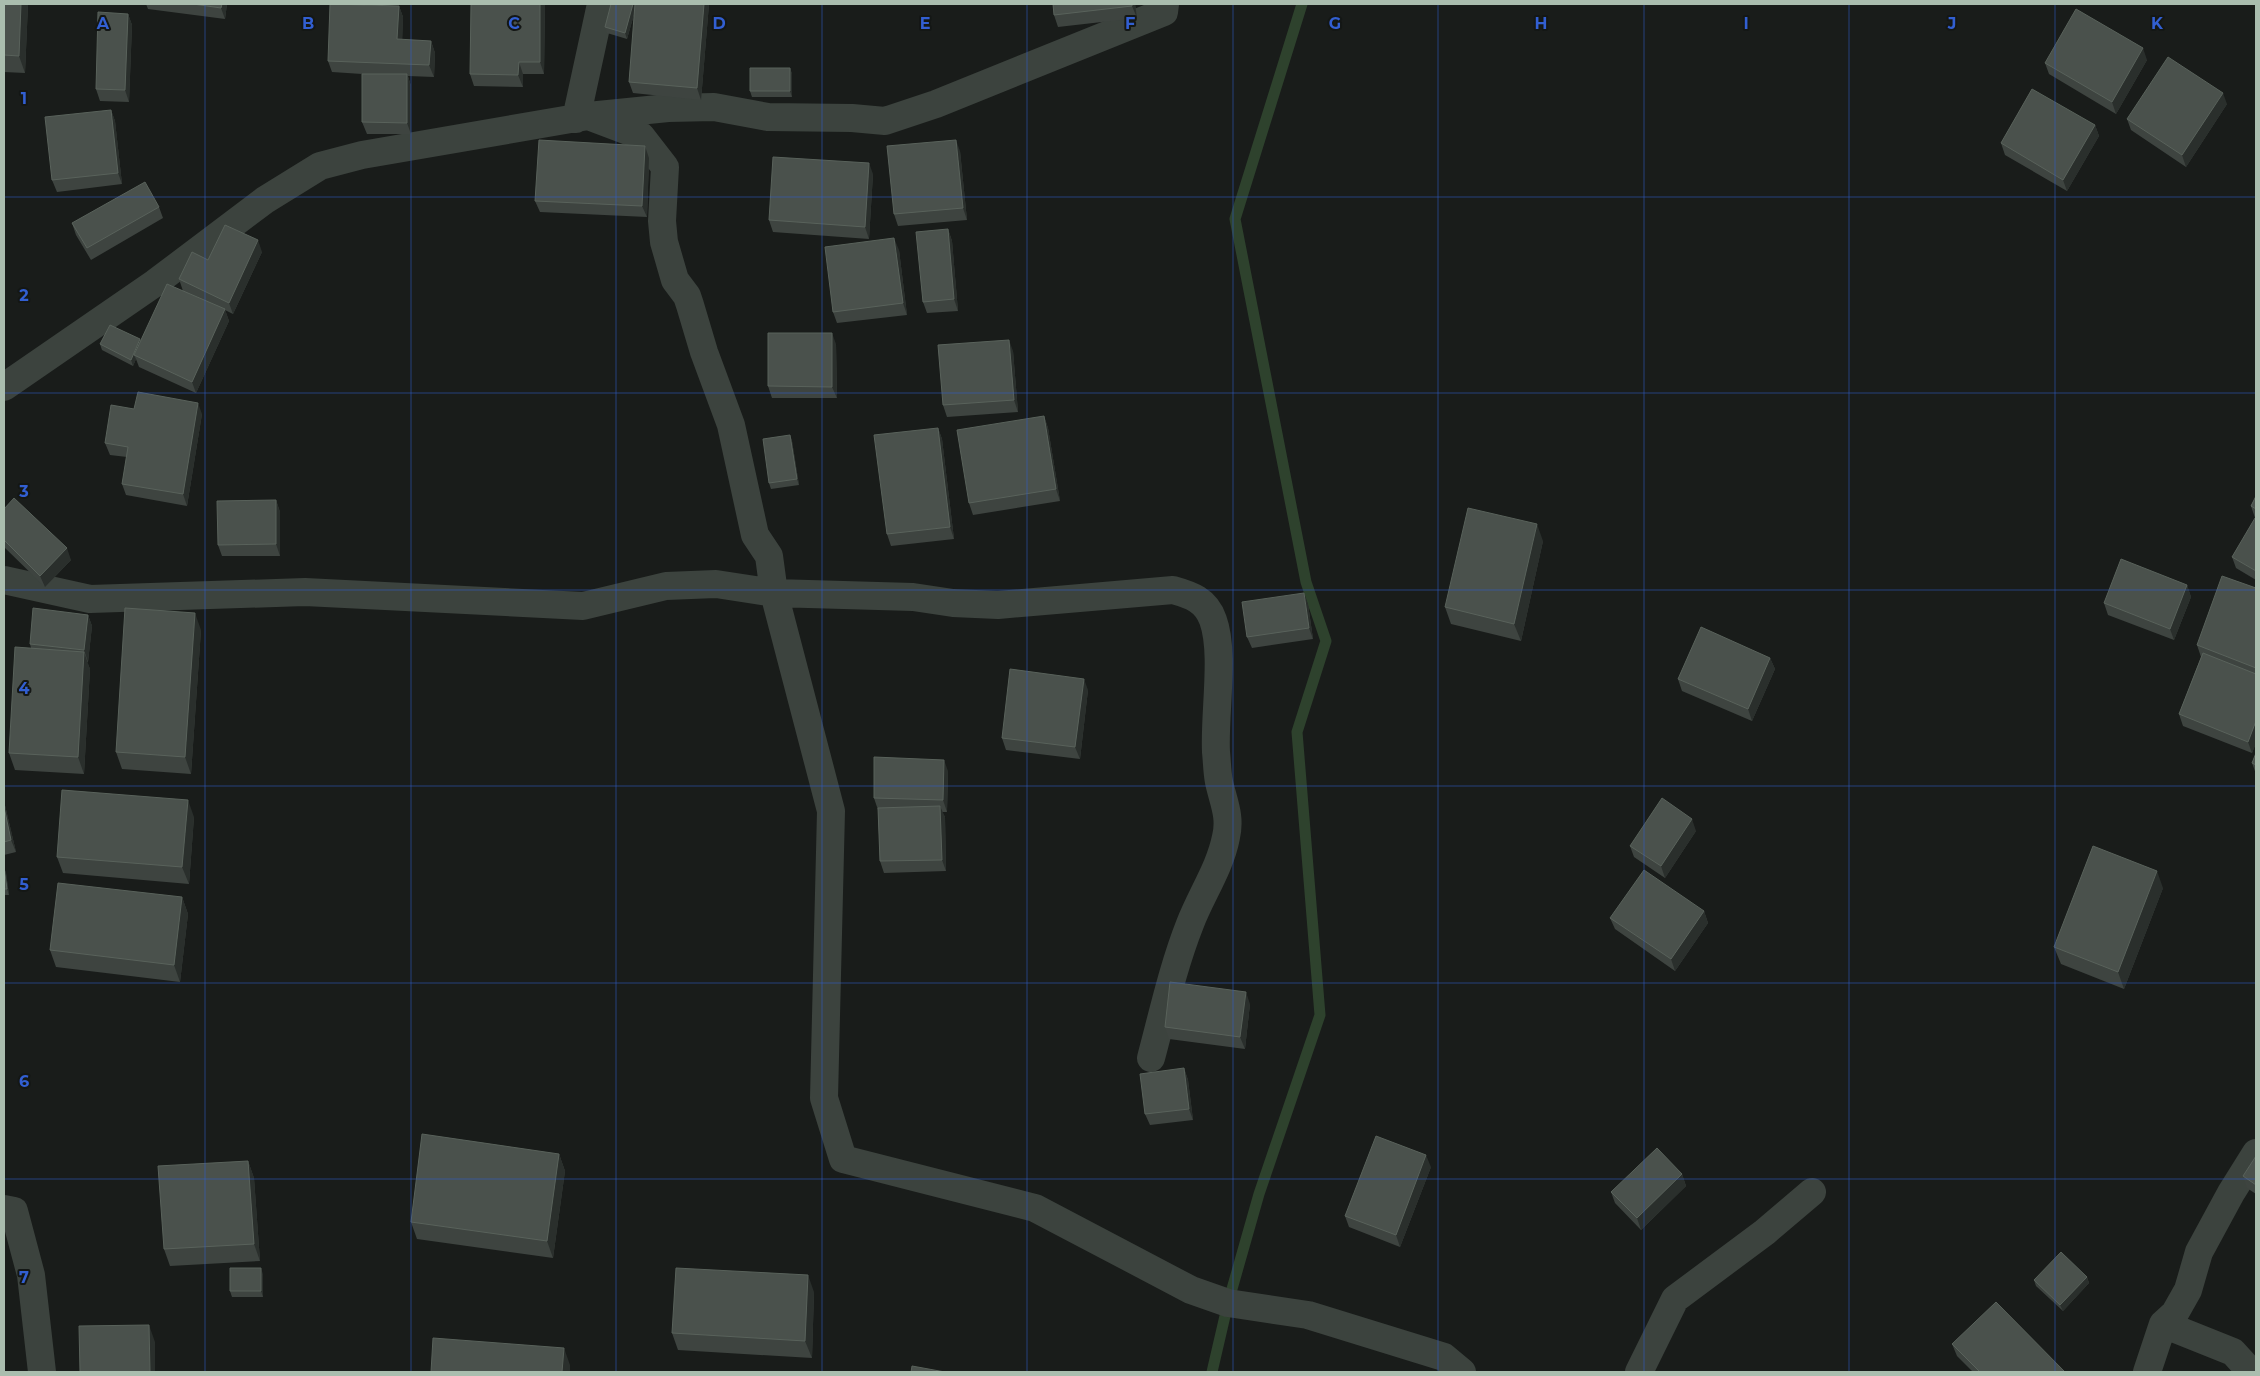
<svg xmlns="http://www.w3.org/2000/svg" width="2260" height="1376" viewBox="0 0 2260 1376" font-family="Montserrat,sans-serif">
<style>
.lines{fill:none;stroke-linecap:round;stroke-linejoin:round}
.stream{stroke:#2e422d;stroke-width:11}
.street{stroke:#3c433e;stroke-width:28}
.wall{fill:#3e4440}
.shaded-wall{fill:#2a2f2c}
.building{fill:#4a514c;stroke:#59625b}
.grid{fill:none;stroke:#325fd2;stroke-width:1;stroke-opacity:0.55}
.grid-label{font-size:16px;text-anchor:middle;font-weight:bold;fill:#325fd2;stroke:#141715;stroke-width:4;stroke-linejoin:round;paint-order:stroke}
</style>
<rect width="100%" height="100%" fill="#191c1a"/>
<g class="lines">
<path class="stream" d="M1212,1372L1228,1303L1259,1194L1320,1015L1297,732L1326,641L1306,582L1235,219L1302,4"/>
<path class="street" d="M588,116L641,136L665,167L662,221L664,242L675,280L687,296L690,305L704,352L731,425L755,535L769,556L774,593L831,811L824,1098L843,1159L1035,1208L1191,1290L1228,1303L1308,1315L1444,1357L1462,1372
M576,119L601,4
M4,387L155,283L265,200L320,166L362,155L588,116L668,108L714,107L768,117L852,118L885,121L936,104L1164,12L1165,4
M4,580L90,599L305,592L583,606L666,586L716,584L774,593L913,597L953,603L998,605L1173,590C1191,595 1206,600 1213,620C1225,653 1214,714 1216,752C1217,761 1217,772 1219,782C1223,801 1231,816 1226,837C1220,868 1201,895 1190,924C1173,967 1163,1013 1151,1058
M4,1209L14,1211L31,1275L42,1372
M2163,1324L2233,1352L2251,1372
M1639,1372L1675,1299L1765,1232L1812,1192
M2147,1372L2163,1324L2175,1313L2188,1290L2199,1252L2231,1193L2256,1153"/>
</g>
<path class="wall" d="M4,4H28L25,73L4,72Z
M146,4H227L225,19L148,9Z
M545,4L544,74H523V87L474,86L470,74Z
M611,4H709L701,100L633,93L629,82L635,11L627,39L607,33L605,27Z
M1053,4H1135L1137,18L1058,27L1054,15Z
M399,6L403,17L402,40L431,41L435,53L434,77L408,76L411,86V134H367L362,122V74L332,72L328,61Z
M128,14L132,25L129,102L100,101L96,89Z
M2147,60L2116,114L2049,74L2045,63Z
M790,68L792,74V97H752L750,91Z
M2227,104L2186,167L2131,130L2127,119Z
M111,110L115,121L122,184L57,192L52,180Z
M2095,125L2099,136L2067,191L2005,155L2001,143Z
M960,151L967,220L898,226L894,214Z
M649,158L647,217L540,212L535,201Z
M873,174L869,239L773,232L769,220Z
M159,207L163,218L91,260L76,235L72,223Z
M948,229L952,241L958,311L927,313L923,302Z
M899,250L907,315L837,323L833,312Z
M262,252L233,314L225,310L229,321L196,393L139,367L136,359L133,366L102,350L100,344L141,341L183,291L179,279L208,260Z
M836,344L837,398H772L768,386Z
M1013,351L1018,412L947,417L943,405Z
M134,409L202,414L187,506L126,495L122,484L127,457L110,455L105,443Z
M1044,416L1048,428L1060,501L973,515L969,503Z
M938,428L942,439L954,539L891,546L887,534Z
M790,435L792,441L799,485L771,489L769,483Z
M2256,496V518H2255L2251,506Z
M276,500L280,512V556H222L218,545Z
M4,509L71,560L45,587L4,547Z
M2256,519V580L2236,568L2232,557Z
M1543,541L1521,641L1451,624L1445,607Z
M2187,585L2191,597L2174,640L2108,615L2104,603Z
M2256,588V743L2252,753L2183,726L2179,714L2201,657L2197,645Z
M1308,604L1313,639L1252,648L1247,637Z
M88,615L92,626L88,662H87L90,669L84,774L15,770L9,753L31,648L30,644Z
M201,630L191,774L122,769L116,752Z
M1770,658L1775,669L1752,721L1682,691L1678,679Z
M1088,690L1080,759L1006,750L1002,738Z
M2256,753V774L2252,763Z
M948,771L947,812H942L945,817L946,871L884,873L880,861L878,810L874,798Z
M4,801L16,852L4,855Z
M194,817L189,884L63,873L57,857Z
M1696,831L1665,878L1634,857L1630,846Z
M4,867L6,873L9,895H4Z
M2163,888L2124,989L2061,964L2054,947Z
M182,897L188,914L180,982L56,967L50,950Z
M1704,911L1708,923L1675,971L1615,929L1610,918Z
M1250,1004L1245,1049L1169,1039L1165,1027Z
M1184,1068L1188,1080L1193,1120L1150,1125L1145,1114Z
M559,1154L565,1171L553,1258L417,1239L411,1222Z
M2256,1156V1194L2247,1188L2243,1176Z
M248,1161L254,1178L260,1261L170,1266L164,1249Z
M1431,1167L1400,1247L1349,1227L1345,1216Z
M1682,1174L1686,1186L1641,1230L1615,1203L1611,1192Z
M263,1274V1297H232L230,1291Z
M2087,1277L2089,1283L2063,1311L2036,1286L2034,1280Z
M814,1292L812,1358L678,1350L672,1333Z
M1952,1344L2065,1372H1973L1957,1356Z"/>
<path class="shaded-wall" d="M21,4H28L25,73L19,56Z
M222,4H227L225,19L221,8Z
M540,4H545L544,74L540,62Z
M633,4H637L627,39L625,33Z
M704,4H709L701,100L697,88Z
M1132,4H1135L1137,18L1132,6Z
M399,6L403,17L402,51L397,39Z
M128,14L132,25L129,102L125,90Z
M431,41L435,53L434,77L429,65Z
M2143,48L2147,60L2116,114L2112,102Z
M519,62L523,74V87L518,75Z
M790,68L792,74V97L790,91Z
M407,74L411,86V134L407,123Z
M2223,93L2227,104L2186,167L2182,155Z
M111,110L115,121L122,184L118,173Z
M2095,125L2099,136L2067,191L2063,180Z
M956,140L960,151L967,220L963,208Z
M645,146L649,158L647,217L642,206Z
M869,163L873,174L869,239L865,227Z
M948,229L952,241L958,311L954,299Z
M894,238L899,250L907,315L903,303Z
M258,240L262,252L233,314L229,303Z
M225,309L229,321L196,393L192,382Z
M832,333L836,344L837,398L832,387Z
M140,339L142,345L134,355L136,359L133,366L131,360Z
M1009,340L1013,351L1018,412L1014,400Z
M198,403L202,414L187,506L183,494Z
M1044,416L1048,428L1060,501L1056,489Z
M938,428L942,439L954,539L950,527Z
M790,435L792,441L799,485L797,479Z
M276,500L280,512V556L276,544Z
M1537,524L1543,541L1521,641L1514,624Z
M67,548L71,560L45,587L40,576Z
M2187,585L2191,597L2174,640L2170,629Z
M1304,593L1308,604L1313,639L1309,628Z
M195,613L201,630L191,774L185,757Z
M88,615L92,626L88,662L84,650Z
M84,652L90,669L84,774L78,757Z
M1770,658L1775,669L1752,721L1748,709Z
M1084,679L1088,690L1080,759L1075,747Z
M2256,721V743L2252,753L2248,742Z
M944,760L948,771L947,812L943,800Z
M188,800L194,817L189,884L182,867Z
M4,801L16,852L11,840L4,807Z
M940,806L945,817L946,871L942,860Z
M1692,819L1696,831L1665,878L1661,866Z
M4,867L6,873L9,895L7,889Z
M2157,871L2163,888L2124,989L2118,972Z
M182,897L188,914L180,982L174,965Z
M1704,911L1708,923L1675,971L1671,959Z
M1246,992L1250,1004L1245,1049L1240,1037Z
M1184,1068L1188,1080L1193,1120L1189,1109Z
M559,1154L565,1171L553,1258L547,1241Z
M1426,1155L1431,1167L1400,1247L1396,1235Z
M248,1161L254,1178L260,1261L254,1244Z
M1682,1174L1686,1186L1641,1230L1637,1218Z
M261,1268L263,1274V1297L261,1291Z
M808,1275L814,1292L812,1358L805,1341Z
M2087,1277L2089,1283L2063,1311L2060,1305Z
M149,1325L155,1342V1372H150Z
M564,1348L570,1365V1372H562Z"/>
<path class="building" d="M4,4H21L19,56L4,55Z
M193,4H222L221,8Z
M330,4L399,6L397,39L431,41L429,65L328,61Z
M471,4H540V62H519L518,75L470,74Z
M611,4H633L625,33L605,27Z
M635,4H704L697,88L629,82Z
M1053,4H1132V6L1054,15Z
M2076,9L2143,48L2112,102L2045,63Z
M98,12L128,14L125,90L96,89Z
M2168,57L2223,93L2182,155L2127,119Z
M750,68H790V91H750Z
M362,74H407V123L362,122Z
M2032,89L2095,125L2063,180L2001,143Z
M111,110L118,173L52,180L45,117Z
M539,140L645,146L642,206L535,201Z
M956,140L963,208L894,214L887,146Z
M773,157L869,163L865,227L769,220Z
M145,182L159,207L87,248L72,223Z
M225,225L258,240L229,303L179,279L192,252L208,260Z
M948,229L954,299L923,302L916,232Z
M894,238L903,303L833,312L825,247Z
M167,284L225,309L192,382L134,355Z
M110,325L140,339L131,360L100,344Z
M768,333H832V387L768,386Z
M1009,340L1014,400L943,405L938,345Z
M138,392L198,403L183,494L122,484L128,447L105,443L111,405L134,409Z
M1044,416L1056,489L969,503L957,430Z
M938,428L950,527L887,534L874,435Z
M790,435L797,479L769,483L763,439Z
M2256,496V509L2251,506Z
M14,498L67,548L40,576L4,540V509Z
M276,500V544L218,545L217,501Z
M1468,508L1537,524L1514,624L1445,607Z
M2255,518L2256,519V571L2232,557Z
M2121,559L2187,585L2170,629L2104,603Z
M2222,576L2256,588V668L2197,645Z
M1304,593L1309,628L1247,637L1242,602Z
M33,608L88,615L84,650L30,644Z
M125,608L195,613L185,757L116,752Z
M1701,627L1770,658L1748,709L1678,679Z
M15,647L84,652L78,757L9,753Z
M2203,653L2256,674V721L2248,742L2179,714Z
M1010,669L1084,679L1075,747L1002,738Z
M2256,753V765L2252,763Z
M874,757L944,760L943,800L874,798Z
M62,790L188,800L182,867L57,857Z
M1662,798L1692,819L1661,866L1630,846Z
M940,806L942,860L880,861L878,808Z
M4,807L11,840L4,842Z
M2093,846L2157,871L2118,972L2054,947Z
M4,867L7,889H4Z
M1644,870L1704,911L1671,959L1610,918Z
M58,883L182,897L174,965L50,950Z
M1170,982L1246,992L1240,1037L1165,1027Z
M1184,1068L1189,1109L1145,1114L1140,1074Z
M422,1134L559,1154L547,1241L411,1222Z
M1376,1136L1426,1155L1396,1235L1345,1216Z
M1657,1148L1682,1174L1637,1218L1611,1192Z
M2256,1156V1185L2243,1176Z
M248,1161L254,1244L164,1249L158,1166Z
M2061,1252L2087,1277L2060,1305L2034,1280Z
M230,1268H261V1291H230Z
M676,1268L808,1275L805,1341L672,1333Z
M1996,1302L2065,1372H1980L1952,1344Z
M149,1325L150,1372H80L79,1326Z
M433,1338L564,1348L562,1372H431Z
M912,1366L945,1372H911Z"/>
<path class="grid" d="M205,4V1372M411,4V1372M616,4V1372M822,4V1372M1027,4V1372M1233,4V1372M1438,4V1372M1644,4V1372M1849,4V1372M2055,4V1372M4,197H2256M4,393H2256M4,590H2256M4,786H2256M4,983H2256M4,1179H2256"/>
<g class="grid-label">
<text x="103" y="29">A</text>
<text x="308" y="29">B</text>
<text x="514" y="29">C</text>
<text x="719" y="29">D</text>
<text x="925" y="29">E</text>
<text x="1130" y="29">F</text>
<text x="1335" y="29">G</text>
<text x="1541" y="29">H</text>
<text x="1746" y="29">I</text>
<text x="1952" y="29">J</text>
<text x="2157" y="29">K</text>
<text x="24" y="104">1</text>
<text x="24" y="301">2</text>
<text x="24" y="497">3</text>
<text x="24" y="694">4</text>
<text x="24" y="890">5</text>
<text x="24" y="1087">6</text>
<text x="24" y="1283">7</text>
</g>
<rect width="2260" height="1376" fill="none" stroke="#aabdae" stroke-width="10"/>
</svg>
